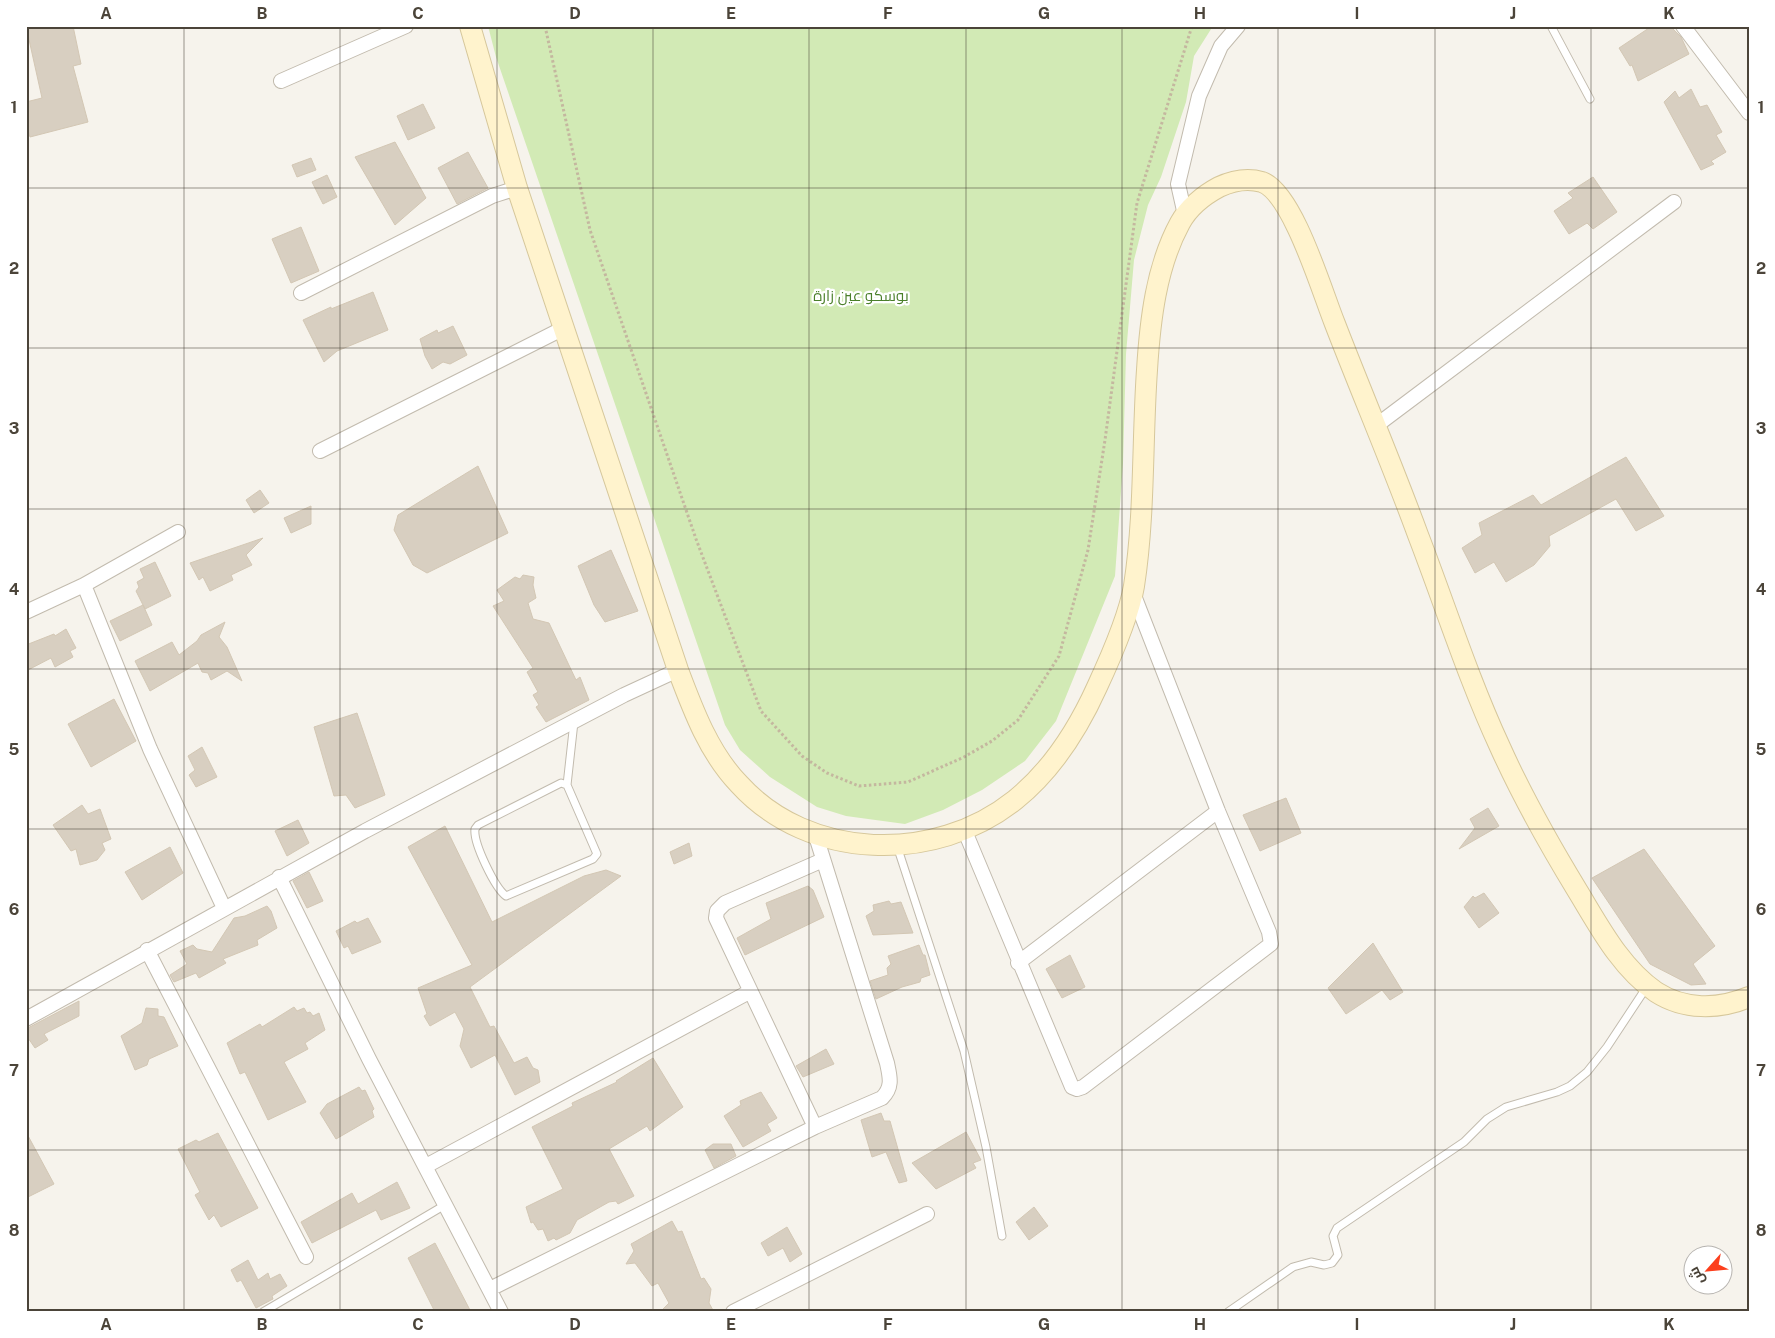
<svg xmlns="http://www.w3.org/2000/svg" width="1775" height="1338" viewBox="0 0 1775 1338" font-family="'Public Sans',Cairo,sans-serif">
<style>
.green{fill:#d2eab5}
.building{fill:#d8cfc1;stroke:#d3c7b4}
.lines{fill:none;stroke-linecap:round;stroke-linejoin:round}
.service-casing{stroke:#c2bbae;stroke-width:9}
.minor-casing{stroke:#c2bbae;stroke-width:16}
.secondary-casing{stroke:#d6c79b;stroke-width:22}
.path{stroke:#c4b79f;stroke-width:3;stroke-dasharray:2.5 2.5;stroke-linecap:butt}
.service{stroke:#fff;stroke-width:7}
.minor{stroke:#fff;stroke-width:14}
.secondary{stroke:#fff3cd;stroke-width:20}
.grid{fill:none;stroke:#4b4439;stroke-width:1;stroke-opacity:0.55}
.labels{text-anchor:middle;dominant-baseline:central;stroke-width:4.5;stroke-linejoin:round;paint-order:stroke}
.park-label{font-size:15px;fill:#4a7f2a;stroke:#fff}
.neatline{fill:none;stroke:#4b4439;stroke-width:2}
.grid-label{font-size:16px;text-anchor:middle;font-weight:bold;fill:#4b4439}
</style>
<rect width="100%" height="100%" fill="#f6f3ec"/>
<path class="green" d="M488,26H1213L1194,56L1186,102L1161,177L1148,205L1134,260L1126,354L1123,463L1115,576L1056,721L1025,761L982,790L943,810L905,824L846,816L817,807L770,777L740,750L725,725L496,57Z"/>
<path class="building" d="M26,26H73L81,64L73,66L88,122L30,137L26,123V102L42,98Z
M1652,26H1670L1681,37L1689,54L1638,81L1632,65L1630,66L1619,48Z
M1691,89L1700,107L1707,105L1722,132L1716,135L1726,152L1711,161L1714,164L1701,170L1664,102L1675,91L1679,98Z
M423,104L435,128L408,140L397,116Z
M395,142L426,198L395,225L355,157Z
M468,152L488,188L457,204L438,168Z
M311,158L316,170L297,177L292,165Z
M327,175L337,197L323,204L312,182Z
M1593,177L1617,212L1593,229L1587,223L1569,234L1554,211L1573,198L1568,193Z
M301,227L319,271L291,283L272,239Z
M373,292L388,330L337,351L324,362L303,320L331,307V309Z
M453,326L467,355L450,364L443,362L432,369L425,356L420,339L437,330L438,333Z
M1626,457L1664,516L1636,531L1616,499L1549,536L1550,546L1534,565L1506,582L1494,562L1475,573L1462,548L1482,535L1479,523L1533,495L1541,505Z
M478,466L508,533L427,573L413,565L394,530L398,515Z
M260,490L269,503L254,513L246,500Z
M311,506V524L291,533L284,518Z
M263,538L246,555L252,565L231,575L233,580L210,591L203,577L199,580L190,563Z
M611,550L638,611L605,622L594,605L578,566Z
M155,562L171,596L145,609L136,591L139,587L137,582L144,578L140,569Z
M523,575L534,577L533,585L536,598L528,603L533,619L549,623L576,680L580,677L589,700L546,722L536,707L539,705L533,695L538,692L527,672L533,668L493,606L504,601L497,590L515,577L520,579Z
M143,605L152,625L120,641L110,621Z
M225,622L219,637L227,647L242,681L227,671L211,680L208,673L202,672L198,663L150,691L135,661L172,642L179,655L197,641L201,635Z
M66,629L76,648L70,651L73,657L55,667L51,658L26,671V645L54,634L55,636Z
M114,699L136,741L91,767L68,724Z
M357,713L385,795L355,808L346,795L334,796L314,727Z
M202,747L217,777L196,787L189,775L195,770L188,756Z
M1286,798L1301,833L1260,851L1243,815Z
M82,805L88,814L100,809L111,839L102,843L105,850L97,860L80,865L76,849L71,851L53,825Z
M1488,808L1499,826L1459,849L1475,828L1470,819Z
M298,820L309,843L287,856L275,831Z
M445,826L492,922L584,876L606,870L621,876L470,987L490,1027L494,1026L514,1063L527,1057L533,1068L538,1070L540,1082L515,1095L495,1055L471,1068L460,1046L464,1029L455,1012L430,1026L424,1016L427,1014L418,988L472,965L408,847Z
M689,843L692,856L674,864L670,852Z
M170,847L183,873L142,900L125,872Z
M1644,849L1715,946L1693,964L1706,984L1691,985L1650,964L1592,878Z
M309,872L323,901L307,908L293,881Z
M808,886L813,890L824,917L745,955L737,938L771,919L766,903Z
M1484,893L1499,913L1479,928L1464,907L1473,896L1475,898Z
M889,901L891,904L901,902L913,933L873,935L866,916L874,911L873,905Z
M267,906L271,911L277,928L257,940L258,945L223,959L226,963L199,978L196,973L174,982L170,975L187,964L180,951L193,945L197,949L212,952L234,918L245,916Z
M368,918L381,942L352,954L348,946L344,948L336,931L355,921L357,923Z
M1373,943L1403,992L1390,1000L1382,990L1346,1014L1328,988Z
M919,945L923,955H925L930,975L921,978L920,982L902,987L876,999L870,981L888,975L887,968L891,964L888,956Z
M1070,955L1085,987L1062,998L1046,969Z
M79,1001V1016L44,1034L48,1040L35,1048L26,1035V1029Z
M294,1007L297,1011L304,1008L307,1013L310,1012L313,1016L319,1013L325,1030L305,1043L308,1049L284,1062L306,1102L268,1120L245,1072L240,1074L227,1043L260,1024L262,1027Z
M146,1008L158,1009V1016L164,1017L178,1046L149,1059L147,1065L135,1070L121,1036L142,1023Z
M826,1049L834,1064L803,1077L796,1066Z
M653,1058L683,1107L650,1131L647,1126L609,1149L634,1196L618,1204L616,1201L609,1202L577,1220L570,1233L556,1240L554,1238L548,1241L543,1229L538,1230L533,1222L531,1223L526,1207L563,1189L532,1127L573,1106L572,1103L617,1082L616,1081Z
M359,1087L362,1091L365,1090L374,1109L372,1111L374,1117L336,1139L320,1113L327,1104Z
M761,1092L777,1118L767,1124L771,1131L743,1147L724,1116L741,1105L740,1101Z
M881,1113L884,1121H890L907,1181L899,1183L886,1152L872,1157L861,1120Z
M26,1132L54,1184L26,1198Z
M966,1132L981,1160L973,1163L976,1168L936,1189L912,1163Z
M218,1133L258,1208L221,1227L214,1215L209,1220L195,1195L200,1192L178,1149L196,1140L199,1142Z
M713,1144H731L736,1156L714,1168L705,1150Z
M397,1182L410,1208L381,1220L376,1210L312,1243L301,1222L352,1193L358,1204Z
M1034,1207L1048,1226L1029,1240L1016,1222Z
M672,1221L678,1232L682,1231L701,1279L704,1278L711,1289L709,1303L714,1312H660L669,1303L658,1283L652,1286L635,1263L626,1264L634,1251L631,1244Z
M787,1227L802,1254L790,1262L783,1248L768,1256L761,1243Z
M435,1243L471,1312H435L408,1258Z
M248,1260L258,1280L268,1273L270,1279L280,1274L287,1286L272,1296L273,1299L256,1308L241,1280L237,1282L231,1270Z"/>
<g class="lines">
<defs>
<path id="service" d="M1551,26L1590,99
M561,783L567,785L597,854L593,859L506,896C495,888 473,843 475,829L478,825Z
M567,785L574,722
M897,846L964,1051L986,1147L1002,1236
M263,1312L445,1205
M1228,1312L1293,1267L1311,1262L1324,1265L1332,1263L1338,1255L1333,1236L1337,1228L1464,1142L1487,1119L1506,1107L1557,1092L1570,1086L1587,1072L1607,1047L1646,988"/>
<path id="minor" d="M1683,26L1749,113
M281,81L406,26
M1185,215L1178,184L1199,96L1221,46L1238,26
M301,293L492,196L517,188
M1377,425L1674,202
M320,451L564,328
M84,585L150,749L224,908
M26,612L84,585L178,532
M964,829L1072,1087L1077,1089L1083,1087L1271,944L1269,932L1218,811L1133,593
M279,877L369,1059L501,1312
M147,950L306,1257
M1018,963L1218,811
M26,1019L365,831L624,695L678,670
M815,1127L716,918L717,911L725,903L823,860
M426,1166L749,992
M490,1289L815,1127L882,1098C893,1087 890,1077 887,1063L815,833
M733,1312L927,1214"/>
<path id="secondary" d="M470,26L517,188L678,670C693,710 709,753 739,784C809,861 935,864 1015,800C1051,771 1078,729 1097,687C1110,659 1129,616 1134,586C1145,515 1142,441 1147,370C1150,321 1156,267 1180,223C1188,208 1204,195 1219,187C1232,181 1248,178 1262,182C1293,193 1322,292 1335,324C1362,394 1392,464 1418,535C1445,605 1468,678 1500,747C1522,796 1549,844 1577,890C1599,926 1620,967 1656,992C1684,1010 1718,1010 1749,997"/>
</defs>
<use href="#service" class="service-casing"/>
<use href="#minor" class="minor-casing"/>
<use href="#secondary" class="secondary-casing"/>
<path class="path" d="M545,26L590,230L696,539L761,711L802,756L827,773L859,786L908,782L964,757L992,741L1018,720L1059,656L1088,550L1105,440L1137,203L1192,26"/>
<use href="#service" class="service"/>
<use href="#minor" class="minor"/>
<use href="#secondary" class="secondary"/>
</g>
<path class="grid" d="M184,26V1312M340,26V1312M497,26V1312M653,26V1312M809,26V1312M966,26V1312M1122,26V1312M1278,26V1312M1435,26V1312M1591,26V1312M26,188H1749M26,348H1749M26,509H1749M26,669H1749M26,829H1749M26,990H1749M26,1150H1749"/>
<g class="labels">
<g class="park-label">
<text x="861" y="295">بوسكو عين زارة</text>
</g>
</g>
<rect width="1775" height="1338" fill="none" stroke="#ffffff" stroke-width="55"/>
<g transform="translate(1708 1270) rotate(243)"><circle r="24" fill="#ffffff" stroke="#b7b4b0"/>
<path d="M0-4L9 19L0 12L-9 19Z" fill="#fc3f1d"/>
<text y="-8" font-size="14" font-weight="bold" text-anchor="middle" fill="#4b4439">ش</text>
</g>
<rect x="28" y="28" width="1720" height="1282" class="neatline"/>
<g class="grid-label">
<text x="106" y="19">A</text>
<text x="262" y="19">B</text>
<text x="418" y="19">C</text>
<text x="575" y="19">D</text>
<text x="731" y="19">E</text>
<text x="888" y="19">F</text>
<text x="1044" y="19">G</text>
<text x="1200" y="19">H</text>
<text x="1357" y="19">I</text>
<text x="1513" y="19">J</text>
<text x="1669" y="19">K</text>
<text x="14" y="113">1</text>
<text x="1761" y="113">1</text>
<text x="14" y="274">2</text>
<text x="1761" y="274">2</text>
<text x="14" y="434">3</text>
<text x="1761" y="434">3</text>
<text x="14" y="595">4</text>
<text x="1761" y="595">4</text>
<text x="14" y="755">5</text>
<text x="1761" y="755">5</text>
<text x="14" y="915">6</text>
<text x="1761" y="915">6</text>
<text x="14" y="1076">7</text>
<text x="1761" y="1076">7</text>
<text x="14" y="1236">8</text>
<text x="1761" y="1236">8</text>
<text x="106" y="1330">A</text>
<text x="262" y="1330">B</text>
<text x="418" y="1330">C</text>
<text x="575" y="1330">D</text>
<text x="731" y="1330">E</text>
<text x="888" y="1330">F</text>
<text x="1044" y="1330">G</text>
<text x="1200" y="1330">H</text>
<text x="1357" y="1330">I</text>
<text x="1513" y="1330">J</text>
<text x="1669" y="1330">K</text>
</g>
</svg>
